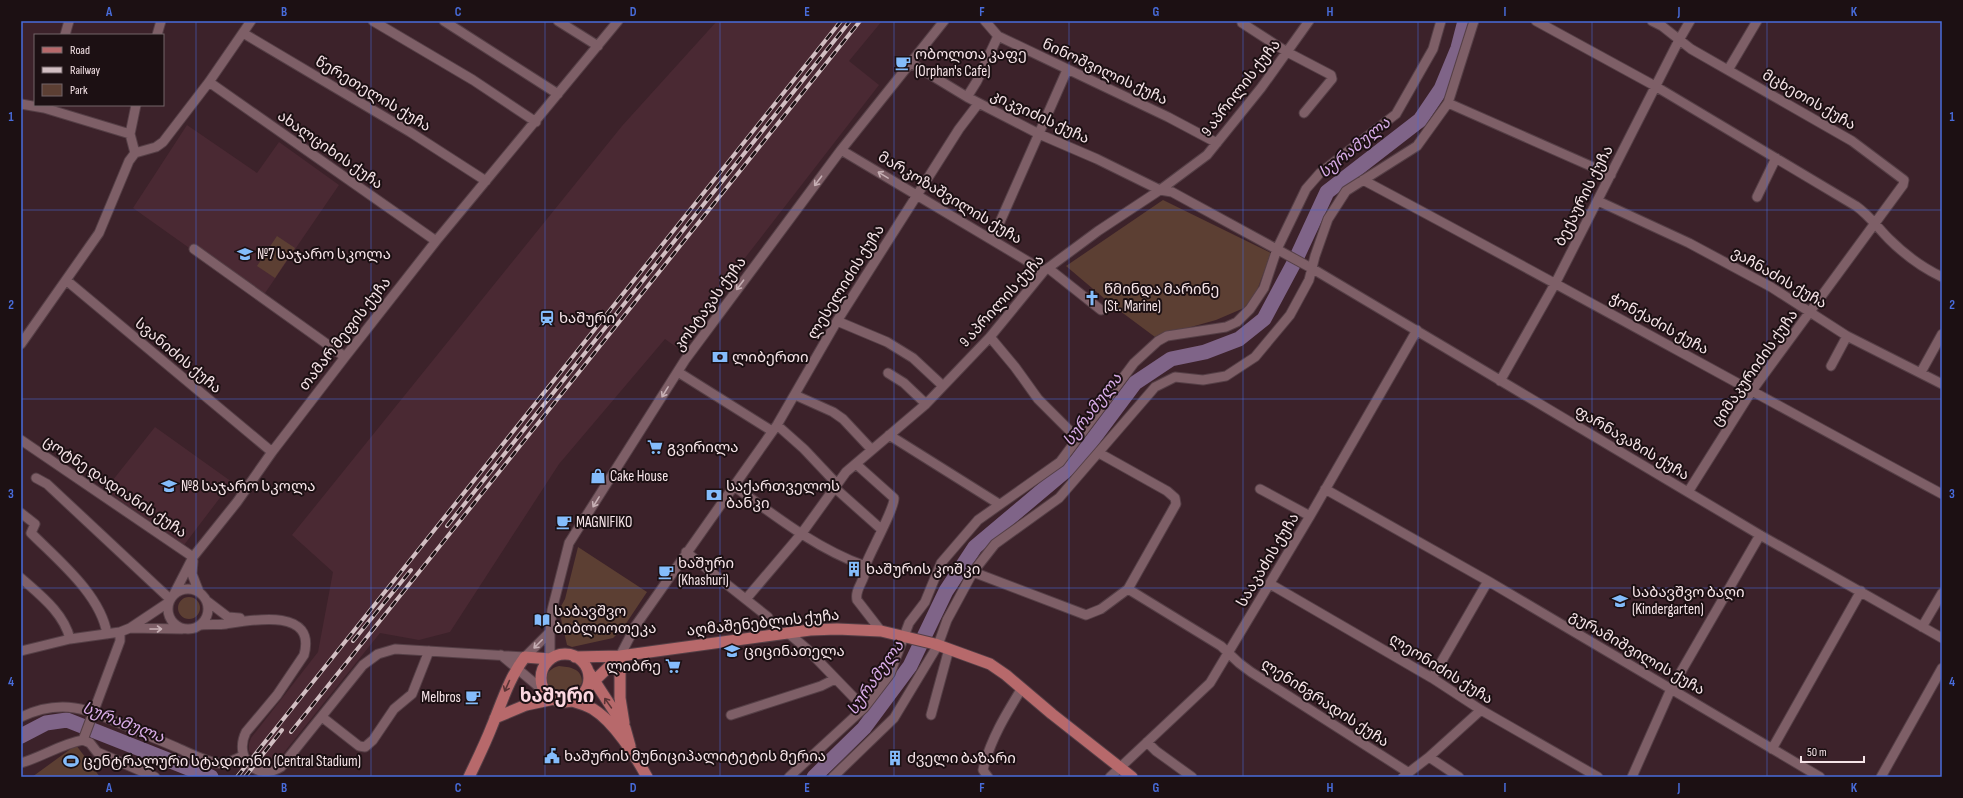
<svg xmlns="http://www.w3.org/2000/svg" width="1963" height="798" viewBox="0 0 1963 798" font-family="'Sofia Sans Condensed','Noto Sans Georgian',sans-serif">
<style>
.built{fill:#4a2933}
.green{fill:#5c3f33}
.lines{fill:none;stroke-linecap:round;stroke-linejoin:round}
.river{stroke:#7f6488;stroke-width:15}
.minor-casing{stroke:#553f46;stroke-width:11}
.major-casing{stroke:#553f46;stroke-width:13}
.minor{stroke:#7e5f67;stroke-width:9}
.major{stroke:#b7696b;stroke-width:11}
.rail-casing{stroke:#d2bfc3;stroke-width:4}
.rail{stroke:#1c1013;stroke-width:2.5;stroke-dasharray:8;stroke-linecap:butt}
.oneway{stroke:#c6afb4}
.oneway2{stroke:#5a3436}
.grid{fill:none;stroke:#486cdb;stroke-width:1;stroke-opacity:0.55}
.labels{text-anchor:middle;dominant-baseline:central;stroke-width:4;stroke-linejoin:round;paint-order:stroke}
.poi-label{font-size:15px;fill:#f6e4e8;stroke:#1c1013;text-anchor:start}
.street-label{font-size:15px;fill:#f6e4e8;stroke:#1c1013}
.water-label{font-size:16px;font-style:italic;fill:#d8ace7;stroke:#1c1013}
.district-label{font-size:19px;font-weight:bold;fill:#fcd8e1;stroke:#1c1013}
.neatline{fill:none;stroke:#486cdb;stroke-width:1.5}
.grid-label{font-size:13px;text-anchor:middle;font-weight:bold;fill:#486cdb}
</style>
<rect width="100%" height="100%" fill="#3c222a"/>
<path class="built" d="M717,21H882L849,61L879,85L676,347L665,339L559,464L450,632L419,640L380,633L278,760L272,764L267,765L249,751V744L251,738L318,652L333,572L292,535L622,126Z
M187,125L257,173L279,142L339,185L261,299L133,208Z
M155,427L232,482L184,545L105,490Z"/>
<path class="green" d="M1163,200L1271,253L1256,293L1244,308L1216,320L1155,337L1112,305L1066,266Z
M277,236L295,248L275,278L257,266Z
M578,547L647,592L623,628L613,638L572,647L567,645L559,610L565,599Z
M178 608a11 11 0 1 1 22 0a11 11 0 1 1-22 0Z
M559,666C569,667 582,668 582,682C578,693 561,695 552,689C540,681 548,668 559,666Z
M76,745L100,777H32Z"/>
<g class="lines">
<path class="river" d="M21,736L46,723L67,720L211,777
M814,777L864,728L910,666L946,591L975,547L1076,462L1135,383L1171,359L1205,352L1239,339L1264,319L1295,261L1327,192L1420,120L1441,89L1458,48L1465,21"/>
<defs>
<path id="minor" d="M373,21L473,80L536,122
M444,21L558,94
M558,21L598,46
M985,21L998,36L1168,117L1217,143
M1536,21L1655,86L1856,206C1869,215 1878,228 1889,239C1904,254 1923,268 1942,277
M1652,21L1662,26L1691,49L1852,141L1904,180L1903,185L1751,392L1688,492
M1242,23L1287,52L1331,75L1332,79L1304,113
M243,33L410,132L486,181
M65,35L69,21
M157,35L161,21
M911,63L967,97L1039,134L1097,159L1160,190L1172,192L1313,269L1760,535L1942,638
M1728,70L1757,21
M209,82L436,241
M967,97L977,81L998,36
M1448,103L1611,175
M21,104L44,108L130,134
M841,150L1044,271
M135,153L130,134L136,105
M1363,180C1557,283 1748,390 1942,494
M1757,197L1776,158
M1598,201L1689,243L1771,287L1847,336L1942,384
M992,240L1067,70
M194,249L345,357
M1048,268L1101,310
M66,280L272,452
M837,321L887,342L913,358L943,386
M990,337L1015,367L1038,399L1077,438
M21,344L99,233L129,161L135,153L156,147L163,142L209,82L251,21
M1831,366L1847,336
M678,372L772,431
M1921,372L1942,334
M888,373L904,383L926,404
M1500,381L1556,282L1679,40L1690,21
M795,395L833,412L843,419L872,450
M777,425L804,449L837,484
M889,435L999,504
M21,440L193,557
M856,464L894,498C895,507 871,551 866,564C865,568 865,572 864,576C861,585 855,591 857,600L881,631
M36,478L47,484L170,599
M734,486C775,516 817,549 865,566
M835,488L881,529
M1260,489L1310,516
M1325,489L1488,581L1820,777
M21,513L35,524L31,533C58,560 101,595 107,634
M686,552L768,617
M193,561L192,574L199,592
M973,572L1086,615L1101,609L1128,589L1176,504L1175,498L1167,491L1099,453
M21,578C40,595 64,613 70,639
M1270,584L1432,678L1481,710L1598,777
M168 609a20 20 0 1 1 40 0a20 20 0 1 1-40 0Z
M1128,589L1221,646L1239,663L1251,672L1409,773
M174,594L193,557L237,502L272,452L345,357L436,241L618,21
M746,599L802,533L846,472L926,404L990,337L1044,271L1098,231L1160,190L1207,155L1261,88L1309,21
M207,601L228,617L240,618
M201,625C209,624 218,625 226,624C251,620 317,607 304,655L277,695L246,732C233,758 257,782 281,767L363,665L378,654L395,649L525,657L550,632
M1922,627L1942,593
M130,628L182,629
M120,632V641L83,740L90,743L97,752L155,777
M787,632L807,649L864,708
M21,651L70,639L120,632L130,628L169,602
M501,655L545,692
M620,656L636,625L777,425L837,321L959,129L978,104
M550,659V632L552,610L569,543L685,360L841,150L944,21
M1432,678L1488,581
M731,715L821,686L835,679
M931,715L949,649
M21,717C62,698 88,709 126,726C144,734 162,741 180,749C191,754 205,761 217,763C226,765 235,759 243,756
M322,717L359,746L365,747L373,740L394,709L412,694L429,651
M1147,742L1156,751L1192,777
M1772,749L1861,591
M1429,757L1459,777
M21,763C42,757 61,744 83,740
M789,777L864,708L890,674L909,623L925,602L941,563L978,520L1060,462L1134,363L1158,341L1167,336L1226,327L1237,322L1250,309L1264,288L1277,249L1306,189L1320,173L1396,114L1433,49L1441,21
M833,777L894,718L938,645L947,620L973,572L995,544L1059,498L1155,387L1175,377L1203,380L1226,376L1255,357L1290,315L1309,280L1315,256L1328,219L1346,191L1417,146L1448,103L1474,21
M988,777L983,770C990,740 1006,714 1022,688
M1110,777L1210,683L1310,516L1417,330
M1403,777L1429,757L1481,710
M1632,777L1671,689L1760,535
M1881,777L1942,668"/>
<path id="major" d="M541 678a24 24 0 1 1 48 0a24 24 0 1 1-48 0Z
M620,656V698L624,723
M575,657L620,656L810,630L837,629L881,631L935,644L990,664L1006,675L1052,714L1132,777
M588,671L625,728L630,746
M589,686L620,656
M572,701C579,703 586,705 593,709C614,722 635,755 647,777
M495,718L526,705L554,699
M469,777C477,760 485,744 492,726C502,702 509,678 525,657L550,659"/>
</defs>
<use href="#minor" class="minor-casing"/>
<use href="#major" class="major-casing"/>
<use href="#minor" class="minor"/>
<use href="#major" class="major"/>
<defs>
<path id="rail" d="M447,526L850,21
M353,641L411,570
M291,732L860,21
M237,777L841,21
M245,777L282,730"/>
</defs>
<use href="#rail" class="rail-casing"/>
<use href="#rail" class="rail"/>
</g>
<defs><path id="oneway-shaft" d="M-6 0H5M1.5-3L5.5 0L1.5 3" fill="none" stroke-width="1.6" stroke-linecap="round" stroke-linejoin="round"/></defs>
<g class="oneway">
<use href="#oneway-shaft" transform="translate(883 175) rotate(-149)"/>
<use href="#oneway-shaft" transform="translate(818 181) rotate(127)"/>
<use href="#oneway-shaft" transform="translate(740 285) rotate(127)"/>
<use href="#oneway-shaft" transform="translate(665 392) rotate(122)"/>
<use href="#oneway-shaft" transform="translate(596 502) rotate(122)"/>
<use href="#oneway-shaft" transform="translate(156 629)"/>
<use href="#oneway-shaft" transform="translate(538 644) rotate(135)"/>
</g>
<g class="oneway2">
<use href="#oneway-shaft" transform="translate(507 686) rotate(114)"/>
<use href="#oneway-shaft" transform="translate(608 703) rotate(-125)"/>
</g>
<path class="grid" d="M196,21V777M371,21V777M545,21V777M720,21V777M894,21V777M1069,21V777M1243,21V777M1418,21V777M1592,21V777M1767,21V777M21,210H1942M21,399H1942M21,588H1942"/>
<defs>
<symbol id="cafe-bare" viewBox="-9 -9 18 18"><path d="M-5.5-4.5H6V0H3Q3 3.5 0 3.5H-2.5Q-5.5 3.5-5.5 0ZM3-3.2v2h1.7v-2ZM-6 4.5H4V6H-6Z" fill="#84bcfb" stroke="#1c1013" stroke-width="2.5" paint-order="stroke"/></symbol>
<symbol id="school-bare" viewBox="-9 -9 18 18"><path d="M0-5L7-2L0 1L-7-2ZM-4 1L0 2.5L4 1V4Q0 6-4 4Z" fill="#84bcfb" stroke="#1c1013" stroke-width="2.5" paint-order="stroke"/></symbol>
<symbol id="church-bare" viewBox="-9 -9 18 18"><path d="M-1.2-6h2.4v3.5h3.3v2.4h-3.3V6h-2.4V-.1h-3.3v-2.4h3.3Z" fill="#84bcfb" stroke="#1c1013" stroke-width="2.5" paint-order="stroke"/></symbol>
<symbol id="station-bare" viewBox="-9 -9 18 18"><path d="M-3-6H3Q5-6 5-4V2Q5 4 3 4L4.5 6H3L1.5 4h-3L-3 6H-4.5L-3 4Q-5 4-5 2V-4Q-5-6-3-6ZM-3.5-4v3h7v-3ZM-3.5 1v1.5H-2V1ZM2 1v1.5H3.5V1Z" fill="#84bcfb" stroke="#1c1013" stroke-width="2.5" paint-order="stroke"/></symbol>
<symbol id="bank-bare" viewBox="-9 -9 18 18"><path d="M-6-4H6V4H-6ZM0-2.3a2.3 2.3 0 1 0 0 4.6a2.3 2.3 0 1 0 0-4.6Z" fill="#84bcfb" stroke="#1c1013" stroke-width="2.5" paint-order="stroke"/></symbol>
<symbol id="supermarket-bare" viewBox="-9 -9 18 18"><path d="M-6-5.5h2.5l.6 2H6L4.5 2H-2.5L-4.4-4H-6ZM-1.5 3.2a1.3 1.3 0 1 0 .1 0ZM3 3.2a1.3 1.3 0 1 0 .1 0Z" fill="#84bcfb" stroke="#1c1013" stroke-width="2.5" paint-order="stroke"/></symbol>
<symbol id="shop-bare" viewBox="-9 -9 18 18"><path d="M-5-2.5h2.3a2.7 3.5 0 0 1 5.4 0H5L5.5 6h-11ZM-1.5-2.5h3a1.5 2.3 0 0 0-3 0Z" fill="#84bcfb" stroke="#1c1013" stroke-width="2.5" paint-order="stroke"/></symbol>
<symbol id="building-bare" viewBox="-9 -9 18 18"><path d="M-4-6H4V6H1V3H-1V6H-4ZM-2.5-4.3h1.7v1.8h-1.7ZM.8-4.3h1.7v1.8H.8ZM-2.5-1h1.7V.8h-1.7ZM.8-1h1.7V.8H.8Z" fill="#84bcfb" stroke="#1c1013" stroke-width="2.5" paint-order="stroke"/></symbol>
<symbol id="library-bare" viewBox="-9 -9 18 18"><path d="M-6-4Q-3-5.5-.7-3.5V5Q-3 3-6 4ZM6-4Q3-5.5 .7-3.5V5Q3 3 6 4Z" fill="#84bcfb" stroke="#1c1013" stroke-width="2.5" paint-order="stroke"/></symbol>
<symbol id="civic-bare" viewBox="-9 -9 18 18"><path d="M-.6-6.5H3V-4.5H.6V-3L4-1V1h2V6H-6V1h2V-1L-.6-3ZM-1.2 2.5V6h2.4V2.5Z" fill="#84bcfb" stroke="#1c1013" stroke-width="2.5" paint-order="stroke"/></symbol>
<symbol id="stadium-bare" viewBox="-9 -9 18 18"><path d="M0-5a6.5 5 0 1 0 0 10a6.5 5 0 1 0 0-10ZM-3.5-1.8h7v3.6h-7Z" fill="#84bcfb" stroke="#1c1013" stroke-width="2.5" paint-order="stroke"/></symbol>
</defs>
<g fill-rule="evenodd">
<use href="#cafe-bare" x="892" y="52" width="22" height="22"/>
<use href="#school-bare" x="234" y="243" width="22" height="22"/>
<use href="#church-bare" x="1081" y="287" width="22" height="22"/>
<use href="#station-bare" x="536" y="307" width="22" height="22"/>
<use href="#bank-bare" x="709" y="346" width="22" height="22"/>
<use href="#supermarket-bare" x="644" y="436" width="22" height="22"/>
<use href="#shop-bare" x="587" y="465" width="22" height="22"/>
<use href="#school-bare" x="158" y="475" width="22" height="22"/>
<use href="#bank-bare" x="703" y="484" width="22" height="22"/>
<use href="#cafe-bare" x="553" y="511" width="22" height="22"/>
<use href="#building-bare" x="843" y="558" width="22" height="22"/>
<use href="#cafe-bare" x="655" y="561" width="22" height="22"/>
<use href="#school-bare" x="1609" y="590" width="22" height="22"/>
<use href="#library-bare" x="531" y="609" width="22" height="22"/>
<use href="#school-bare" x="721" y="640" width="22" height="22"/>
<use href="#supermarket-bare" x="662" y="655" width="22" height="22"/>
<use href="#cafe-bare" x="462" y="686" width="22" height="22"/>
<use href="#civic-bare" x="541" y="745" width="22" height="22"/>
<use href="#building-bare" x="884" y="747" width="22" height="22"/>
<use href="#stadium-bare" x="60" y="750" width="22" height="22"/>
</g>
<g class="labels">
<g class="poi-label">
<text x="915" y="54">ობოლთა კაფე<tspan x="915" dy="17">(Orphan's Cafe)</tspan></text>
<text x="257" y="254">№7 საჯარო სკოლა</text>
<text x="1104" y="289">წმინდა მარინე<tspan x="1104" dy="17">(St. Marine)</tspan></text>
<text x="559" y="318">ხაშური</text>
<text x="732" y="357">ლიბერთი</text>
<text x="667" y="447">გვირილა</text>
<text x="610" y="476">Cake House</text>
<text x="181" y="486">№8 საჯარო სკოლა</text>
<text x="726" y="486">საქართველოს<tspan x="726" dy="17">ბანკი</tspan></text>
<text x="576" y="522">MAGNIFIKO</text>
<text x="678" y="563">ხაშური<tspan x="678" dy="17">(Khashuri)</tspan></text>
<text x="866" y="569">ხაშურის კოშკი</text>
<text x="1632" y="592">საბავშვო ბაღი<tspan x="1632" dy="17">(Kindergarten)</tspan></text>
<text x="554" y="611">საბავშვო<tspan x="554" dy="17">ბიბლიოთეკა</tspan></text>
<text x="744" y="651">ციცინათელა</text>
<text x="661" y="666" text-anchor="end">ლიბრე</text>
<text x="461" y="697" text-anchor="end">Melbros</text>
<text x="564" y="756">ხაშურის მუნიციპალიტეტის მერია</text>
<text x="907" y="758">ძველი ბაზარი</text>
<text x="83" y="761">ცენტრალური სტადიონი (Central Stadium)</text>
</g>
<g class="street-label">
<text transform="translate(1105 72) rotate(25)">ნინოშვილის ქუჩა</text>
<text transform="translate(1241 88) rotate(-52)">9 აპრილის ქუჩა</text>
<text transform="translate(373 94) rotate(31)">წერეთელის ქუჩა</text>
<text transform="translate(1809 100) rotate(30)">მცხეთის ქუჩა</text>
<text transform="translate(1040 117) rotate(25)">კიკვიძის ქუჩა</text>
<text transform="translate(330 150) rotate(35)">ახალციხის ქუჩა</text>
<text transform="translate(1584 196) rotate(-63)">ბექაურის ქუჩა</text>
<text transform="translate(950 198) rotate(31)">მარკოზაშვილის ქუჩა</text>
<text transform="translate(1779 278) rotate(30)">ვაჩნაძის ქუჩა</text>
<text transform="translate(846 282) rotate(-58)">ლესელიძის ქუჩა</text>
<text transform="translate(1002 301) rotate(-48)">9 აპრილის ქუჩა</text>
<text transform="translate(710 304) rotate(-54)">კოსტავას ქუჩა</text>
<text transform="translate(1659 324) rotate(29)">ჭონქაძის ქუჩა</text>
<text transform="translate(345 334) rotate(-52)">თამარ მეფის ქუჩა</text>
<text transform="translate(178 356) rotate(40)">სვანიძის ქუჩა</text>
<text transform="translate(1755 368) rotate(-55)">ციმაკურიძის ქუჩა</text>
<text transform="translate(1632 443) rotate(31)">ფარნავაზის ქუჩა</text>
<text transform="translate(115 487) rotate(34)">ცოტნე დადიანის ქუჩა</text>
<text transform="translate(1268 560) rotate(-59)">სააკაძის ქუჩა</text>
<text transform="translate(763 623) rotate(-6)">აღმაშენებლის ქუჩა</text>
<text transform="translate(1637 653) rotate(30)">გურამიშვილის ქუჩა</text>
<text transform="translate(1441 669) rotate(32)">ლეონიძის ქუჩა</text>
<text transform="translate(1325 703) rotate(33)">ლენინგრადის ქუჩა</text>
</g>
<g class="water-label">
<text transform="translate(1355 148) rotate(-39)">სურამულა</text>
<text transform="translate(1093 410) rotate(-53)">სურამულა</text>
<text transform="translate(876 678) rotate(-55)">სურამულა</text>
<text transform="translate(123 723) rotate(21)">სურამულა</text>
</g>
<g class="district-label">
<text x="557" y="696">ხაშური</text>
</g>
</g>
<rect width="1963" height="798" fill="none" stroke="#1c1013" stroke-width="44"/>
<rect x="34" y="34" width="130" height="72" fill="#1c1013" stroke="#736568"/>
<rect x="42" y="47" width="20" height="6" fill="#b7696b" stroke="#736568"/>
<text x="70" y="54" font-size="12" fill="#f6e4e8">Road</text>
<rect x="42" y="67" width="20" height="6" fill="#d2bfc3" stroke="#736568"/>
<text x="70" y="74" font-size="12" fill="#f6e4e8">Railway</text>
<rect x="42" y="84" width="20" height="12" fill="#5c3f33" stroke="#736568"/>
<text x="70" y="94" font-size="12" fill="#f6e4e8">Park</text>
<path d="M1801 756v6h63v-6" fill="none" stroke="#f6e4e8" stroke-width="2"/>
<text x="1807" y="756" font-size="12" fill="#f6e4e8" stroke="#1c1013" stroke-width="3" paint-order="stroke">50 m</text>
<rect x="22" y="22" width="1919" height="754" class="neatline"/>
<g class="grid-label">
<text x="109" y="16">A</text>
<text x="284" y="16">B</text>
<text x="458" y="16">C</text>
<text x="633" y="16">D</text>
<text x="807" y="16">E</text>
<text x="982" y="16">F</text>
<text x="1156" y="16">G</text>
<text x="1330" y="16">H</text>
<text x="1505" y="16">I</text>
<text x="1679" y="16">J</text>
<text x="1854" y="16">K</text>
<text x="11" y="121">1</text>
<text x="1952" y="121">1</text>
<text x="11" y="309">2</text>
<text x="1952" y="309">2</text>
<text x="11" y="498">3</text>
<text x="1952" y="498">3</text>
<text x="11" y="686">4</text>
<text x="1952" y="686">4</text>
<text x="109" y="792">A</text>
<text x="284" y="792">B</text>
<text x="458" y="792">C</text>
<text x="633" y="792">D</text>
<text x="807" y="792">E</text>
<text x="982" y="792">F</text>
<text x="1156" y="792">G</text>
<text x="1330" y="792">H</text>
<text x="1505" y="792">I</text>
<text x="1679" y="792">J</text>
<text x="1854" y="792">K</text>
</g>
</svg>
